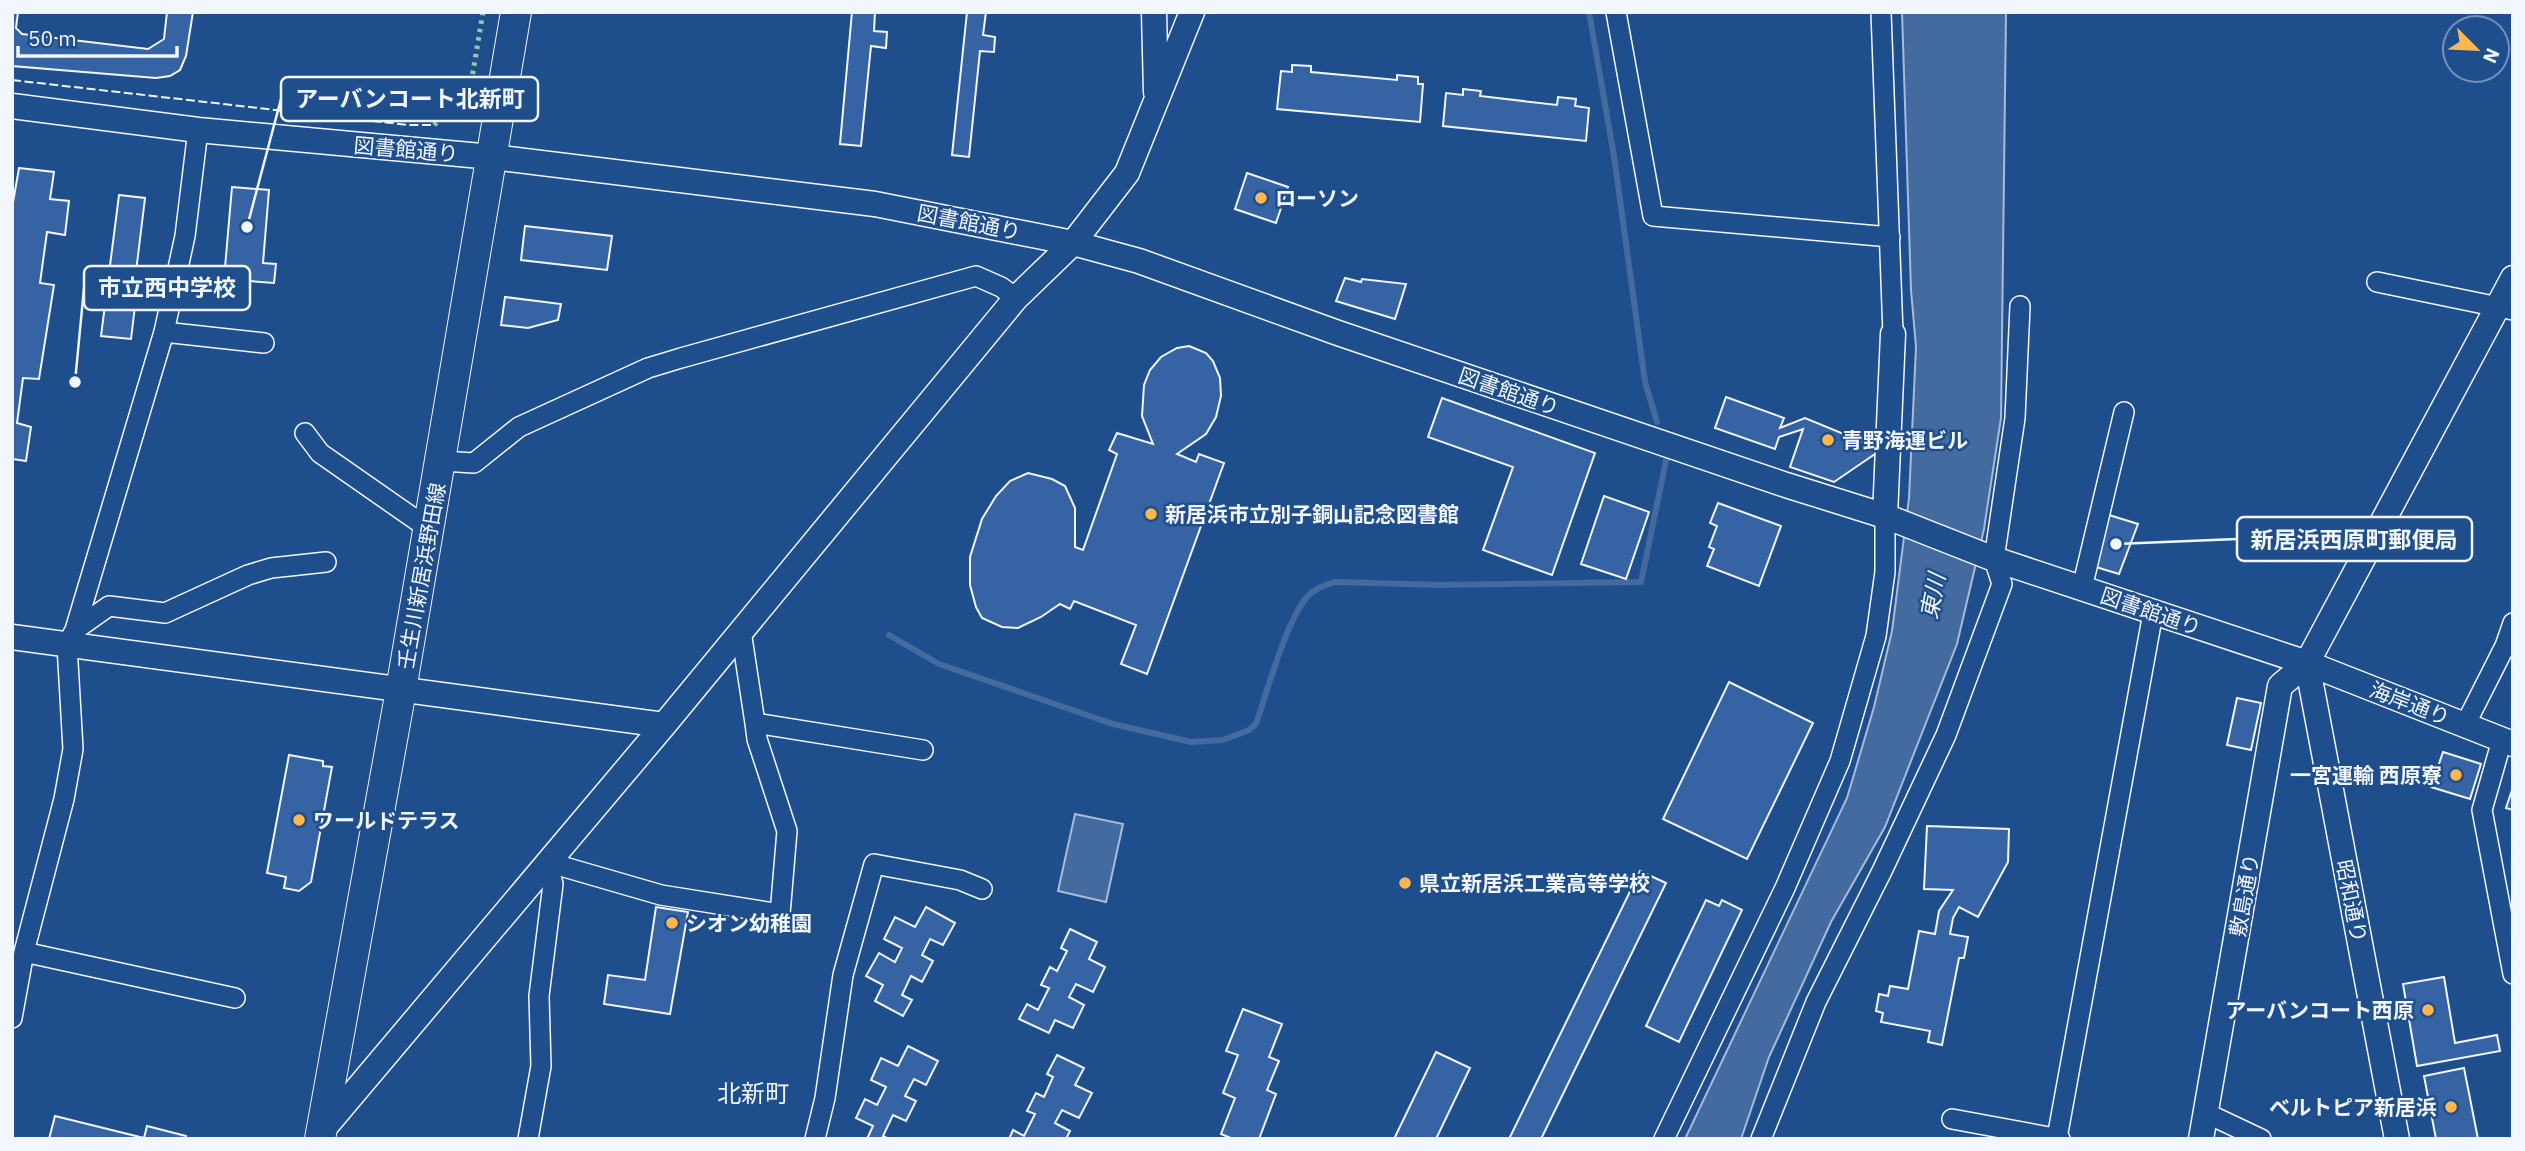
<svg xmlns="http://www.w3.org/2000/svg" width="2525" height="1151" viewBox="0 0 2525 1151" font-family="'IBM Plex Sans','Noto Sans JP',sans-serif">
<style>
.water{fill:#446ba0;stroke:#a8bbd7;stroke-width:2}
.lines{fill:none;stroke-linecap:round;stroke-linejoin:round}
.stream{stroke:#446ba0;stroke-width:6}
.building{fill:#3563a3;stroke:#f2f6ff;stroke-width:2}
.minor-casing{stroke:#f2f6ff;stroke-width:22}
.tertiary-casing{stroke:#f2f6ff;stroke-width:27}
.primary-casing{stroke:#f2f6ff;stroke-width:32}
.minor{stroke:#1f4e8c;stroke-width:19}
.tertiary{stroke:#1f4e8c;stroke-width:24}
.primary{stroke:#1f4e8c;stroke-width:30}
.hedge{stroke:#97c8a6;stroke-width:5;stroke-dasharray:3.5 5;stroke-linecap:butt}
.fence{stroke:#f2f6ff;stroke-width:2;stroke-dasharray:9 3.5;stroke-linecap:butt}
.poi-dot{fill:#ffb74d;stroke:#1f4e8c;stroke-width:2.5}
.labels{text-anchor:middle;dominant-baseline:central;stroke-width:5;stroke-linejoin:round;paint-order:stroke}
.street-label{font-size:21px;fill:#f2f6ff;stroke:#1f4e8c}
.poi-label{font-size:21px;font-weight:bold;fill:#f2f6ff;stroke:#1f4e8c;text-anchor:start}
.water-label{font-size:23px;font-style:italic;fill:#f2f6ff;stroke:#1f4e8c}
.quarter-label{font-size:24px;fill:#f2f6ff;stroke:#1f4e8c}
.leader{fill:none;stroke:#f2f6ff;stroke-width:2.5}
.callout-dot{fill:#f2f6ff;stroke:#1f4e8c;stroke-width:2.5}
.callout{fill:#1f4e8c;stroke:#f2f6ff;stroke-width:2.5}
.callout-label{font-size:23px;text-anchor:middle;font-weight:bold;fill:#f2f6ff}
</style>
<rect width="100%" height="100%" fill="#1f4e8c"/>
<path class="water" d="M1902,12H2006L2001,418L1984,529L1957,644L1885,827L1831,922L1769,1057L1741,1139H1685L1847,798L1874,707L1892,631L1909,498L1916,347L1911,290Z
M1075,814L1123,824L1106,902L1058,891Z"/>
<g class="lines">
<path class="stream" d="M1589,12L1614,156L1645,382L1657,422
M889,635L939,664L1113,724L1191,742L1223,740L1249,730L1256,724C1267,692 1286,621 1307,597C1314,589 1324,585 1335,582L1440,585L1641,582L1667,456"/>
</g>
<path class="building" d="M12,12H18L16,28L22,34L148,49L164,39L167,12H193L186,56L180,70L170,76L156,78L12,66Z
M852,12H875L874,31L887,32L886,48L871,46L861,146L840,144Z
M967,12H986L983,35L995,37L994,52L980,51L969,157L952,155Z
M1292,65L1311,66V72L1397,80V75L1418,77V84H1423L1420,122L1277,109L1281,71L1292,72Z
M1463,89L1481,91L1480,96L1557,105L1558,97L1576,99L1575,106L1589,108L1586,141L1443,126L1446,93L1463,95Z
M19,168L54,172L50,199L69,201L65,235L47,232L40,283L54,285L39,379L23,378L17,423L31,427L26,461L13,459L12,462V208Z
M1247,173L1288,187L1276,223L1235,209Z
M232,187L269,190L263,263L276,264L274,283L224,279Z
M119,195L145,198L135,280L149,282L146,307L135,306L131,339L101,336Z
M525,226L612,236L607,270L521,260Z
M1345,278L1361,282L1362,279L1406,284L1395,319L1336,301Z
M505,297L561,304L558,320L528,328L501,325Z
M1189,346L1206,353L1213,361L1220,378L1221,396L1216,417L1206,434L1177,454L1196,462L1199,454L1224,463L1147,674L1121,664L1136,625L1074,601L1070,609L1060,604L1041,617L1018,628L1002,627L982,618L976,607L970,585V557L982,519L996,496L1010,481L1028,473L1052,479L1065,486L1075,508V547L1083,550L1117,454L1109,450L1117,433L1153,444L1142,416L1144,385L1150,370L1161,357L1177,348Z
M1726,397L1784,418L1780,428L1805,418L1863,442L1867,432L1877,436L1875,454L1834,482L1790,467L1803,429L1779,437L1775,449L1715,428Z
M1442,398L1595,453L1552,575L1483,550L1513,467L1428,437Z
M1604,496L1649,512L1626,579L1581,564Z
M1718,503L1781,526L1759,586L1707,566L1714,549L1709,547L1717,526L1710,523Z
M2109,515L2138,524L2119,574L2096,567Z
M1729,682L1813,723L1747,859L1663,819Z
M2237,698L2261,703L2251,750L2227,745Z
M2443,752L2481,764L2470,799L2431,787Z
M289,755L323,761V766L332,767L311,882L299,891L284,888L286,877L267,873Z
M2513,787V810L2506,808Z
M1927,826L2009,829L2008,862L1978,917L1959,907L1953,918L1950,934L1968,937L1964,958H1959L1942,1045L1928,1042L1930,1031L1881,1022L1883,1013L1876,1011L1879,994L1888,996L1890,986L1908,989L1919,931L1935,934L1939,911L1953,890L1924,889Z
M1640,871L1666,883L1541,1139H1509Z
M1706,900L1719,906L1722,900L1742,910L1679,1042L1646,1026Z
M656,907L688,912L670,1014L604,1004L608,975L645,980Z
M926,907L955,923L943,945L930,939L922,955L933,961L922,982L911,976L902,995L912,1000L903,1016L875,1001L883,985L866,976L879,953L895,962L902,948L884,939L895,917L915,927Z
M1070,929L1097,942L1089,959L1105,967L1093,992L1076,984L1069,997L1084,1005L1073,1028L1055,1020L1049,1033L1019,1019L1027,1004L1038,1010L1049,988L1041,985L1050,967L1057,971L1067,951L1061,948Z
M2444,977L2455,1043L2497,1035L2500,1051L2417,1066L2403,984Z
M1243,1009L1282,1024L1269,1057L1279,1061L1267,1090L1276,1094L1259,1139H1233L1221,1134L1235,1098L1223,1093L1238,1055L1226,1051Z
M908,1046L938,1061L926,1085L914,1079L905,1096L916,1101L906,1121L893,1115L883,1136L889,1139H867L873,1126L856,1118L865,1099L877,1105L886,1087L871,1080L881,1058L898,1066Z
M1436,1052L1470,1068L1436,1139H1394Z
M1057,1055L1084,1068L1075,1085L1092,1093L1079,1118L1062,1110L1055,1123L1070,1131L1066,1139H1009L1013,1130L1024,1136L1035,1114L1027,1111L1036,1093L1044,1097L1053,1077L1047,1074Z
M2464,1068L2478,1139H2436L2424,1076Z
M55,1116L144,1138L147,1126L186,1136L185,1139H49Z"/>
<g class="lines">
<defs>
<path id="minor" d="M1616,12L1653,216L1890,237
M1881,12L1893,334
M2377,282L2513,310
M164,332L264,343
M305,433L320,453L429,529
M441,461L474,463L519,427L648,368L681,358L976,276L1001,287L1016,298
M2082,588L2124,412
M75,630L109,606L165,613L248,575L271,568L326,562
M741,631L755,723L923,750
M2465,725L2505,646L2513,623
M2502,740L2482,810L2513,974
M547,862L661,895L780,914L787,831L757,739L755,723
M24,952L235,998
M12,1018L24,952L64,799L73,749L67,645L75,630L164,332L185,236L198,130
M2206,1113L2261,1139
M1952,1119L2060,1139
M2057,1138L2153,613
M528,1139L541,1066L539,996L553,884L547,862
M815,1139L825,1098L843,975L874,864L960,880L982,889
M1664,1139L1785,888L1840,761L1876,636L1885,572V516
M1761,1139L1816,1002L1882,871L1946,735L2002,584L1994,559L2015,418L2020,306"/>
<path id="tertiary" d="M1154,12L1156,92
M12,106L198,130L492,157L875,204L1073,243L1139,261L1338,333L1786,485L1885,516L1994,559L2307,663L2513,744
M1885,516L1893,334
M12,637L664,725
M2307,663L2397,1139
M320,1133L664,725L1016,298L1073,243L1127,173L1192,12
M2201,1139L2280,686L2307,663L2513,278"/>
<path id="primary" d="M320,1139L401,690L516,12"/>
</defs>
<use href="#minor" class="minor-casing"/>
<use href="#tertiary" class="tertiary-casing"/>
<use href="#primary" class="primary-casing"/>
<use href="#minor" class="minor"/>
<use href="#tertiary" class="tertiary"/>
<use href="#primary" class="primary"/>
<path class="hedge" d="M434,125L462,100L463,89L471,84L483,12"/>
<path class="fence" d="M12,80L408,125H434"/>
</g>
<g class="poi-dot">
<circle cx="1261" cy="198" r="7"/>
<circle cx="1828" cy="440" r="7"/>
<circle cx="1151" cy="514" r="7"/>
<circle cx="2456" cy="775" r="7"/>
<circle cx="299" cy="820" r="7"/>
<circle cx="1405" cy="883" r="7"/>
<circle cx="672" cy="923" r="7"/>
<circle cx="2428" cy="1010" r="7"/>
<circle cx="2451" cy="1107" r="7"/>
</g>
<g class="labels">
<g class="street-label">
<text transform="translate(406 149) rotate(5)">図書館通り</text>
<text transform="translate(969 222) rotate(11)">図書館通り</text>
<text transform="translate(1509 391) rotate(19)">図書館通り</text>
<text transform="translate(421 576) rotate(-80)">壬生川新居浜野田線</text>
<text transform="translate(2151 611) rotate(19)">図書館通り</text>
<text transform="translate(2410 703) rotate(21)">海岸通り</text>
<text transform="translate(2244 895) rotate(-80)">敷島通り</text>
<text transform="translate(2352 901) rotate(79)">昭和通り</text>
</g>
<g class="poi-label">
<text x="1275" y="198">ローソン</text>
<text x="1842" y="440">青野海運ビル</text>
<text x="1165" y="514">新居浜市立別子銅山記念図書館</text>
<text x="2442" y="775" text-anchor="end">一宮運輸 西原寮</text>
<text x="313" y="820">ワールドテラス</text>
<text x="1419" y="883">県立新居浜工業高等学校</text>
<text x="686" y="923">シオン幼稚園</text>
<text x="2414" y="1010" text-anchor="end">アーバンコート西原</text>
<text x="2437" y="1107" text-anchor="end">ベルトピア新居浜</text>
</g>
<g class="water-label">
<text transform="translate(1932 596) rotate(-79)">東川</text>
</g>
<g class="quarter-label">
<text x="753" y="1093">北新町</text>
</g>
</g>
<path class="leader" d="M247 227L281 99M75 382L84 288M2116 544L2237 539"/>
<g class="callout-dot">
<circle cx="247" cy="227" r="7"/>
<circle cx="75" cy="382" r="7"/>
<circle cx="2116" cy="544" r="7"/>
</g>
<g class="callout">
<rect x="281" y="77" width="257" height="44" rx="7"/>
<rect x="84" y="266" width="166" height="44" rx="7"/>
<rect x="2237" y="517" width="235" height="44" rx="7"/>
</g>
<g class="callout-label">
<text x="410" y="107">アーバンコート北新町</text>
<text x="167" y="296">市立西中学校</text>
<text x="2354" y="548">新居浜西原町郵便局</text>
</g>
<rect width="2525" height="1151" fill="none" stroke="#f2f6ff" stroke-width="28"/>
<g transform="translate(2476 49) rotate(114)"><circle r="33" fill="#1f4e8c" stroke="#7391ba" stroke-width="2"/>
<path d="M0-5L12 26L0 18L-12 26Z" fill="#ffb74d"/>
<text y="-10" font-size="19" font-weight="bold" text-anchor="middle" fill="#f2f6ff">N</text>
</g>
<path d="M18 46v10h159v-10" fill="none" stroke="#f2f6ff" stroke-width="3.5"/>
<text x="28" y="46" font-size="21" fill="#f2f6ff" stroke="#1f4e8c" stroke-width="5" paint-order="stroke">50 m</text>
</svg>
